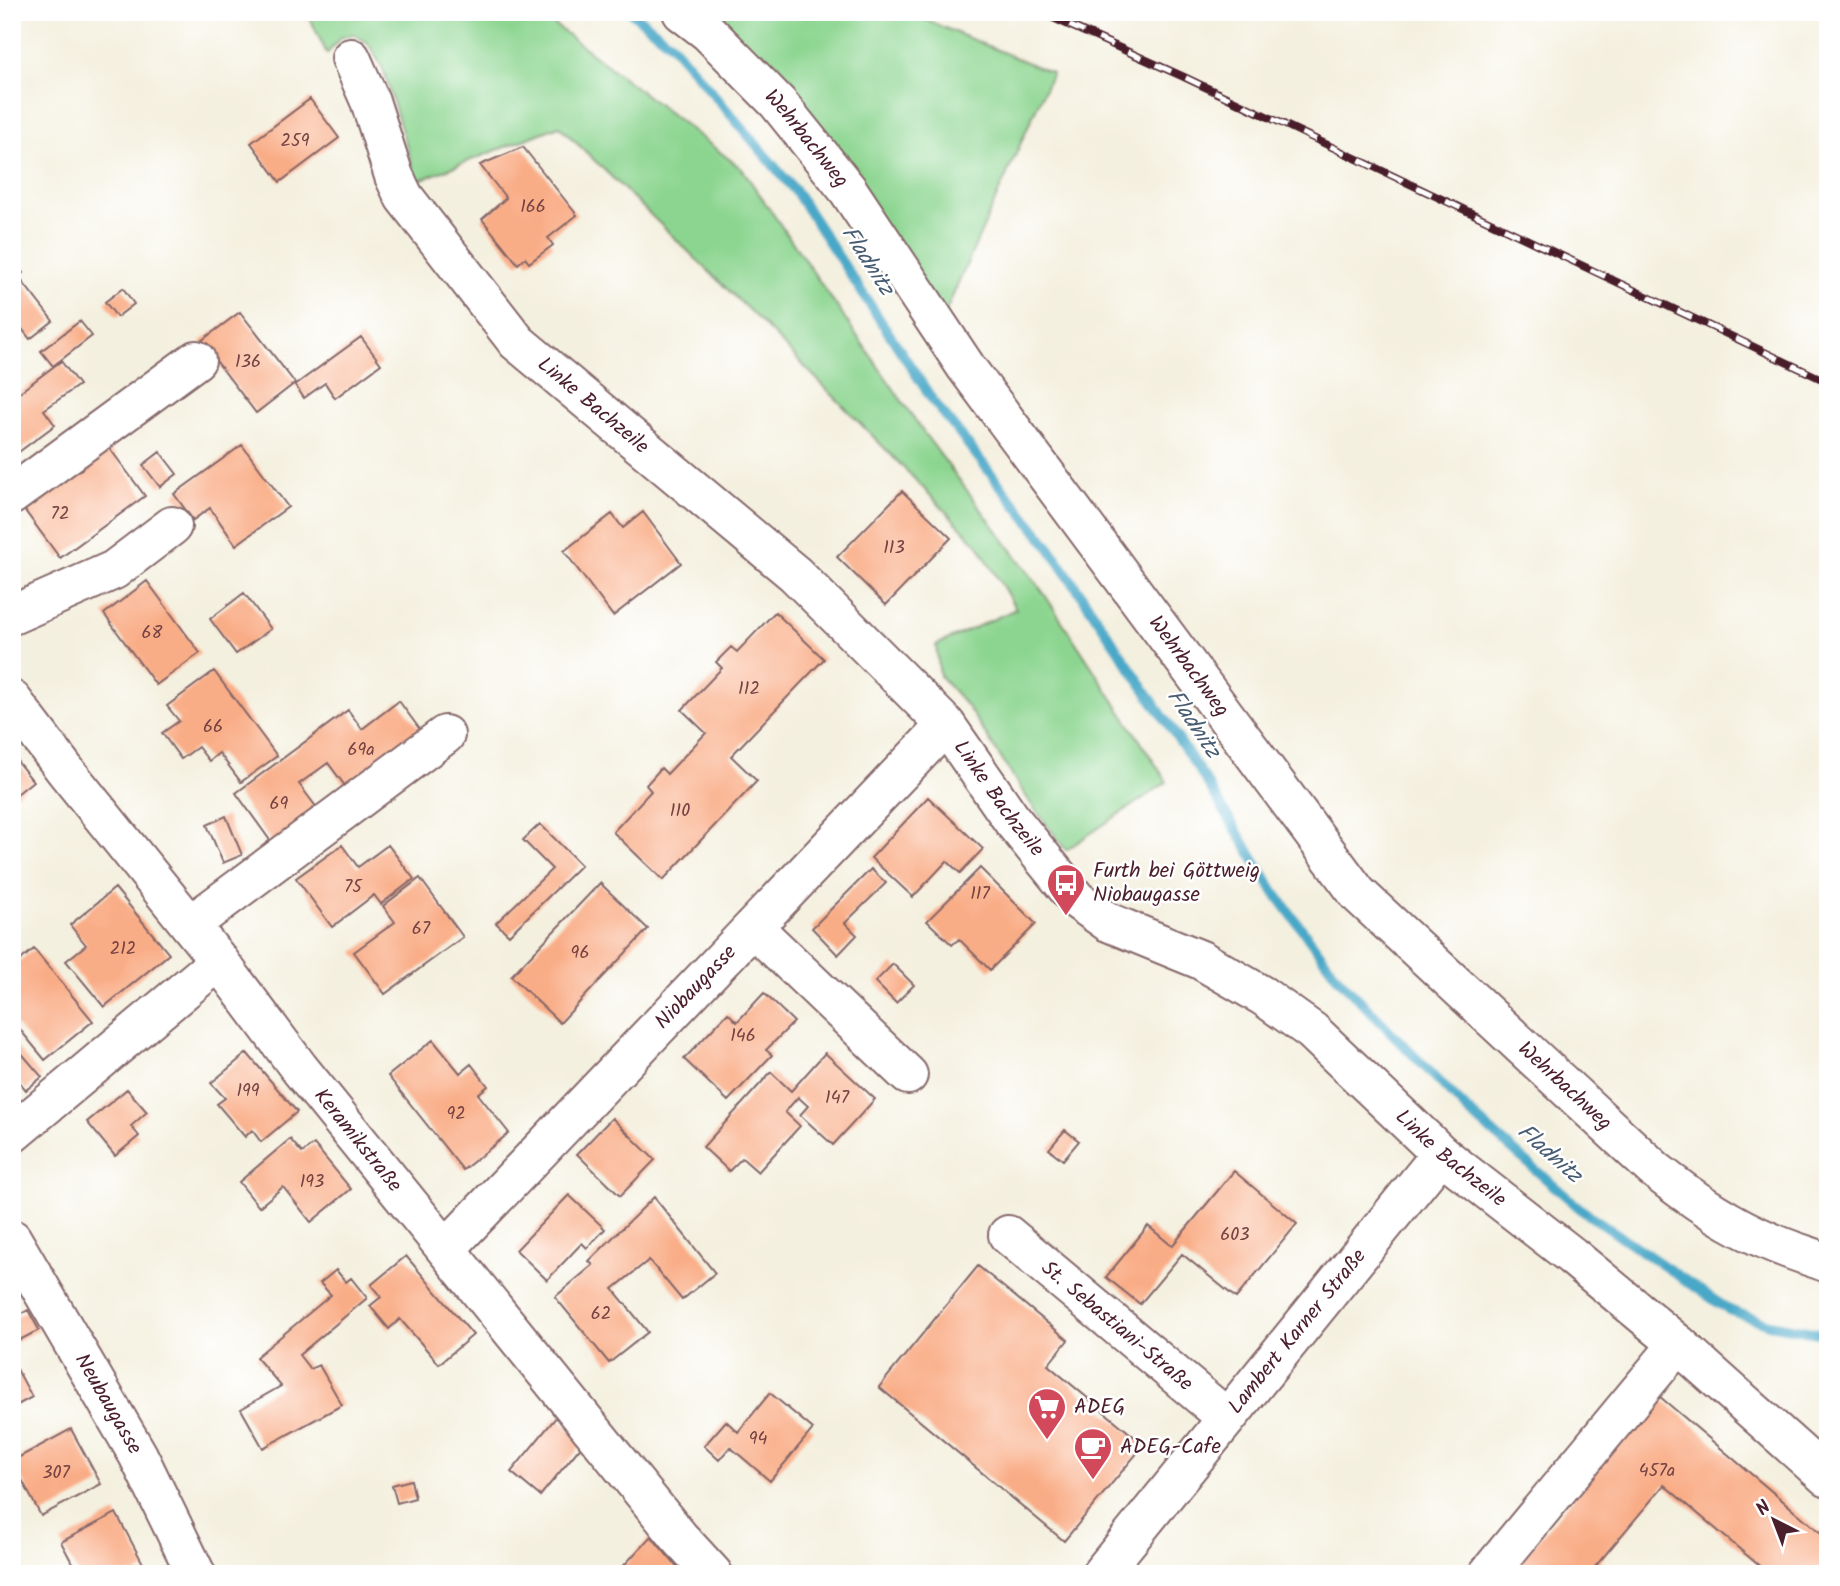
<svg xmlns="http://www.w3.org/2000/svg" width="1840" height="1586" viewBox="0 0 1840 1586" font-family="Kalam,sans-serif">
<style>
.green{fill:#8cd590;stroke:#6b7a5e;stroke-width:2}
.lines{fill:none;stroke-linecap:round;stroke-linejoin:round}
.stream{stroke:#48a8c8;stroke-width:10}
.building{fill:#f9ad87}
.minor-casing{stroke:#86686a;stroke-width:42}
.minor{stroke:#fff;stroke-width:38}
.rail-casing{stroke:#4a1f2b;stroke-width:8}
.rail{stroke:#fff;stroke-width:5;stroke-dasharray:16;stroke-linecap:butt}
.labels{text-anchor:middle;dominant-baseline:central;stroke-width:5;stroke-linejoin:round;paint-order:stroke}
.number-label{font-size:18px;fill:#764242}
.street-label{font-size:21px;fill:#4a1f2b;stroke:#fff}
.poi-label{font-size:21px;fill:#4a1f2b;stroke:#fff;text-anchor:start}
.water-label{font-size:23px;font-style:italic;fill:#495d72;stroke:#fff}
</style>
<rect width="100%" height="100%" fill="#fff"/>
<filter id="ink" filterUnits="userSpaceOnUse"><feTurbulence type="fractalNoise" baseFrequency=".0143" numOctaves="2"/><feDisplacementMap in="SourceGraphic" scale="14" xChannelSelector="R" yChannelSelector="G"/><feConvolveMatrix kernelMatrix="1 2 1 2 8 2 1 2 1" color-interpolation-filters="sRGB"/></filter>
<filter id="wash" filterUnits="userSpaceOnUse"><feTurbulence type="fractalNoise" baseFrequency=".00686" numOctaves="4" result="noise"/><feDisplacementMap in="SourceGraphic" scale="28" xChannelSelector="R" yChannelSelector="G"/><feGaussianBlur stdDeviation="1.57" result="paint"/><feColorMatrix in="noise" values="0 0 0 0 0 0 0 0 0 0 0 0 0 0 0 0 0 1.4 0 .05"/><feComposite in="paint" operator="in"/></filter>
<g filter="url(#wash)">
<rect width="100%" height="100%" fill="#f4f0df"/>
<path class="green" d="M307,12H538L742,169L924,433L1043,592L1167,782L1066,850L1031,804L967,706L940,676L936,645L1016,609L978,545L905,469L759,320L559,126L417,181L383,69L368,43L353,34L340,38L327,54Z
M722,12H907L1052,73L945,313L716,23Z"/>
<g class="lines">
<path class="stream" d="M631,12L671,44L796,192L934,402L1047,544L1199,770L1273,890L1339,979L1469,1112L1583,1211L1729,1310L1769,1324L1828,1335"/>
</g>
<g id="blocks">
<path class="building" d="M310,99L339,138L280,182L251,143Z
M523,147L577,215L548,238L553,245L529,263L525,258L518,264L482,219L506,198L480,165Z
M12,259L23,273L18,276L53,321L30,339L12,316Z
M123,288L134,304L117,317L105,302Z
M240,312L295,383L256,413L201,341Z
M80,321L92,336L53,366L41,351Z
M361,337L381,364L335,398L325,383L304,398L295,385Z
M61,361L79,385L44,410L55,425L12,457V398Z
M102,438L145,496L60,558L17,500Z
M242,445L288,507L236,545L210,508L193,520L174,494Z
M160,452L177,474L160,487L143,465Z
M902,491L951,538L886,605L837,557Z
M643,512L681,563L613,616L564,551L612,514L623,528Z
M147,581L200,653L156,685L104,614Z
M244,593L271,629L236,654L210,619Z
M775,612L824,659L731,756L757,781L663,880L613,832L651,791L646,785L661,768L667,774L706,733L682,710L722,668L716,662L731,647L737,652Z
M214,671L277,756L241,782L219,753L209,761L198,747L181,759L162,733L179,721L167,706Z
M399,701L424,735L351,794L328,763L299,784L323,816L277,850L236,793L348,710L362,729Z
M12,740L19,748L12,754Z
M12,755L33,781L12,798Z
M928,797L983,849L960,873L947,861L913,897L871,858Z
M226,816L242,855L223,863L207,825Z
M540,824L581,865L509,935L496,923L552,869L523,840Z
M342,845L358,867L388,845L414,879L381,904L374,895L332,927L296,878Z
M980,868L1036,924L990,970L959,939L952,945L927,921Z
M871,869L886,883L845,923L857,935L838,955L812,928Z
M420,878L463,937L385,994L354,952L395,922L383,906Z
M600,883L648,929L560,1023L511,976Z
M115,888L169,954L104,1007L66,961L86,945L70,925Z
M34,949L93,1021L45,1060L12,1020V967Z
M893,964L914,985L896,1003L875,982Z
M764,993L794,1022L766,1050L772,1055L728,1101L684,1059L728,1013L737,1022Z
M433,1040L460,1073L471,1064L488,1086L478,1094L509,1133L463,1170L388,1076Z
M12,1042L42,1077L26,1090L12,1073Z
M247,1053L297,1112L261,1142L252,1130L245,1137L217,1104L225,1098L211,1083Z
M825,1053L875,1099L833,1145L800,1115L808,1106L798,1097L785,1112L800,1126L758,1172L742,1158L729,1171L703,1147L771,1072L791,1091Z
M127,1089L147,1112L131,1126L139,1136L115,1156L87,1122Z
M612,1118L655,1160L620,1196L577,1154Z
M1065,1130L1079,1141L1063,1160L1049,1149Z
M290,1139L302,1153L314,1144L351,1189L311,1222L283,1187L259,1207L239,1182Z
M1234,1171L1297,1224L1236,1298L1182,1254L1140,1304L1106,1277L1148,1226L1172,1246Z
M569,1195L605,1229L587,1248L582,1243L547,1280L516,1250Z
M654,1197L715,1273L682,1300L649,1260L613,1289L648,1332L609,1363L555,1297L593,1265L589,1261Z
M406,1256L473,1335L439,1364L400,1319L389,1329L370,1306L381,1297L371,1285Z
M978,1266L1068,1340L1048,1365L1144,1445L1064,1541L879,1387Z
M336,1270L346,1282L351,1278L367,1298L299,1355L310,1369L319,1365L342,1405L263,1448L241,1409L281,1386L256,1357L331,1295L320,1283Z
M28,1310L39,1330L12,1344V1319Z
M12,1360L32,1397L12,1408Z
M770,1393L813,1429L770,1481L730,1447L719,1460L704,1446L726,1421L738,1432Z
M1659,1396L1828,1539V1570L1825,1574H1769L1664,1485L1589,1574H1509Z
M557,1416L583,1444L540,1496L511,1472Z
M71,1429L101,1484L41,1516L12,1461Z
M411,1480L415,1498L397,1503L392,1485Z
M116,1513L146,1569L137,1574H78L61,1542Z
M651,1536L683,1574H616Z"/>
</g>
</g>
<g filter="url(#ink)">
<use href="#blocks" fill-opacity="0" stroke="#86686a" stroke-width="2"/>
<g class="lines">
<defs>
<g id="minor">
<path id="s1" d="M682,12L708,32L778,103L848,190L966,367L1358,894L1654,1169C1690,1198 1728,1224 1771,1242C1789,1250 1809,1256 1828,1263"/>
<path id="s2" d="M351,58L370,101L394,176L404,197L517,342L795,574L946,725L1012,820L1077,900L1108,922L1201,960L1263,996L1312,1031L1441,1154L1572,1256L1678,1344L1828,1478"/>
<path d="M12,495L196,360"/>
<path d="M12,615L114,570L172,526"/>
<path id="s3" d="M12,700L65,770L219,961L299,1068L679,1537L713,1574"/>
<path d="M190,925L445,735"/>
<path d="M754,928L908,1075"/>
<path d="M12,1134L219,961"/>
<path id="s4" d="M1008,1235L1227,1418"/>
<path id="s5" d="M12,1239L138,1455L196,1574"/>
<path id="s6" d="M446,1249L946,725"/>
<path id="s7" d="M1101,1574L1441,1154"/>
<path d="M1488,1574L1678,1344"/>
</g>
</defs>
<use href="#minor" class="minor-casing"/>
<use href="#minor" class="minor"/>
<defs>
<path id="rail" d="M1040,12L1184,77L1828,382"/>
</defs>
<use href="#rail" class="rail-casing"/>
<use href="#rail" class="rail"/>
</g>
</g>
<defs>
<symbol id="bus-pin" viewBox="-11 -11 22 30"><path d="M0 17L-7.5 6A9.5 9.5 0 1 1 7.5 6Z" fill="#d1495b" stroke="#fff"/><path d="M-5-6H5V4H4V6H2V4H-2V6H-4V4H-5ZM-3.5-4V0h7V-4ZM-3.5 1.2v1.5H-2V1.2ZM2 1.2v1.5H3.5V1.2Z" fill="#fff"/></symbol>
<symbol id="supermarket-pin" viewBox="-11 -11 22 30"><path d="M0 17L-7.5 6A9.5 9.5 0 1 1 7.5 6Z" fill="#d1495b" stroke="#fff"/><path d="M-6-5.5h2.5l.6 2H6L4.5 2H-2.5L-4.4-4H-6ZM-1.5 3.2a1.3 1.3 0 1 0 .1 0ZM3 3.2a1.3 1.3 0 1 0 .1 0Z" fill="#fff"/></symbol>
<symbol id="cafe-pin" viewBox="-11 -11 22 30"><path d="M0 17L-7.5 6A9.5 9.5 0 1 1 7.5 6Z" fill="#d1495b" stroke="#fff"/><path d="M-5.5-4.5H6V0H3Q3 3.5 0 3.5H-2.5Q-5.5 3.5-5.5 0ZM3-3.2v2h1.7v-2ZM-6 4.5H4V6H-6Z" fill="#fff"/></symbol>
</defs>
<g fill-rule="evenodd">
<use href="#bus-pin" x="1044" y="861" width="44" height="60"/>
<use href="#supermarket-pin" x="1025" y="1385" width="44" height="60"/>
<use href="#cafe-pin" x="1071" y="1425" width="44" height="60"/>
</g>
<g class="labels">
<g class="number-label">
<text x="295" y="141">259</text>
<text x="533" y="207">166</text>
<text x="248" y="362">136</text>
<text x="60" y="514">72</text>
<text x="894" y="548">113</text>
<text x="152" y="633">68</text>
<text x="749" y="689">112</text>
<text x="213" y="727">66</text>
<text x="361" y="750">69a</text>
<text x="279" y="804">69</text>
<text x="680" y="811">110</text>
<text x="353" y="887">75</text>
<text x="980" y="894">117</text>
<text x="421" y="929">67</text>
<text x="123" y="949">212</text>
<text x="580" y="953">96</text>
<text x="743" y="1036">146</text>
<text x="248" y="1091">199</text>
<text x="837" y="1098">147</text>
<text x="456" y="1114">92</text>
<text x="312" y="1182">193</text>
<text x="1235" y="1235">603</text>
<text x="601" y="1314">62</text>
<text x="758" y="1439">94</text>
<text x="1657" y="1471">457a</text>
<text x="56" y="1473">307</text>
</g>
<g class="street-label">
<text stroke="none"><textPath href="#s1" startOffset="178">Wehrbachweg</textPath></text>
<text stroke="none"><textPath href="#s2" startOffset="432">Linke Bachzeile</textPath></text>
<text stroke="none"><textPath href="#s1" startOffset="830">Wehrbachweg</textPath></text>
<text stroke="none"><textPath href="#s2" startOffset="999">Linke Bachzeile</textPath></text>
<text stroke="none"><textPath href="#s6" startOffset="362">Niobaugasse</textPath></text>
<text stroke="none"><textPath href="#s1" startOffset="1396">Wehrbachweg</textPath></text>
<text stroke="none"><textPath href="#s3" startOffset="560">Keramikstraße</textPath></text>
<text stroke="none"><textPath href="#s2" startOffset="1586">Linke Bachzeile</textPath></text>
<text stroke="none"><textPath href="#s4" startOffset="142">St. Sebastiani-Straße</textPath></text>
<text stroke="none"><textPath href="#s7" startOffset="312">Lambert Karner Straße</textPath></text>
<text stroke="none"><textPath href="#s5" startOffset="191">Neubaugasse</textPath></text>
</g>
<g class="poi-label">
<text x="1093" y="871">Furth bei Göttweig<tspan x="1093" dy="24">Niobaugasse</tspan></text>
<text x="1074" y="1407">ADEG</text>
<text x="1120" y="1447">ADEG-Cafe</text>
</g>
<g class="water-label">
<text transform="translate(867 261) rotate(57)">Fladnitz</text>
<text transform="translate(1193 724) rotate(56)">Fladnitz</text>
<text transform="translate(1549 1154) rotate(41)">Fladnitz</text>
</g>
</g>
<rect width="1840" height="1586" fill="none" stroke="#fff" stroke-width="42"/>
<g transform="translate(1774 1520) rotate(318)" stroke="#ffffff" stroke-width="5" paint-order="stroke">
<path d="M0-5L12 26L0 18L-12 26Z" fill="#4a1f2b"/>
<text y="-10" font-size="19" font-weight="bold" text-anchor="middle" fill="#4a1f2b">N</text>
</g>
</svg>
